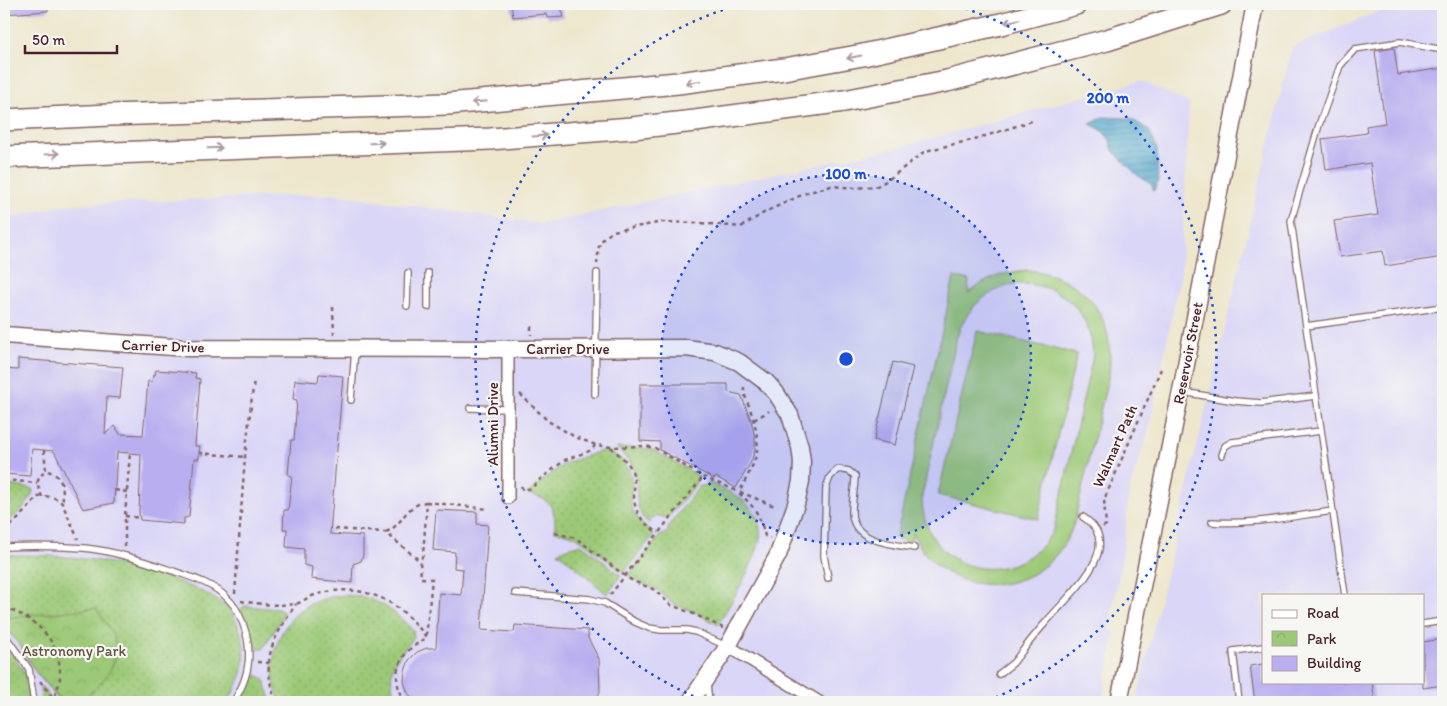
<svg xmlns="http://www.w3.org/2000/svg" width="1447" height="706" viewBox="0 0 1447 706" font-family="Itim,sans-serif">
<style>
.built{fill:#dad6f7;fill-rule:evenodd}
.grass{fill:url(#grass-dots);stroke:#737451}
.park{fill:url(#park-crowns);stroke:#737451}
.garden{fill:#9cc977;stroke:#737451;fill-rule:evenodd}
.water{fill:url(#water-rules);stroke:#4c627c}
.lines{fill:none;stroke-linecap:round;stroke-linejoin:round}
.stream{stroke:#4fa5cc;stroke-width:4}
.building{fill:#b8aef0}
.lane-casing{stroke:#836564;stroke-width:8}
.street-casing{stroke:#836564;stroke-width:14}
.secondary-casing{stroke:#836564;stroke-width:19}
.highway-casing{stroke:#836564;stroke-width:24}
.path{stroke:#836564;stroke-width:2.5;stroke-dasharray:4 4;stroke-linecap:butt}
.lane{stroke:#fff;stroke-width:5.5}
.street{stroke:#fff;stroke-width:11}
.secondary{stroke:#fff;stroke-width:16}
.highway{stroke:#fff;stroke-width:21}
.oneway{stroke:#ae9aa0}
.ring{fill:none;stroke:#1d4ed8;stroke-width:2.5;stroke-dasharray:2.5 5}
.labels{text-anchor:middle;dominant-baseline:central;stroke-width:4.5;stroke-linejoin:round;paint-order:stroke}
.street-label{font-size:15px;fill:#4a1f2b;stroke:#f6f6f2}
.park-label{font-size:15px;fill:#635242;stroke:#f6f6f2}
.centre{fill:#1d4ed8;stroke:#f6f6f2;stroke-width:2.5}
.ring-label{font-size:15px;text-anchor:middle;font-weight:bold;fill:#1d4ed8;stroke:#f6f6f2;stroke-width:4.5;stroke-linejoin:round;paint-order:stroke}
</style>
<defs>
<pattern id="grass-dots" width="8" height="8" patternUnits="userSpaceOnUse" patternTransform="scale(1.25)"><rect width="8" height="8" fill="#9cc977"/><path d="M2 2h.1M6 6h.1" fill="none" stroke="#88ac67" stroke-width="1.8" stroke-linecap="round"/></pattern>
<pattern id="park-crowns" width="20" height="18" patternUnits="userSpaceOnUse" patternTransform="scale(1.25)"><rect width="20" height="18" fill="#9cc977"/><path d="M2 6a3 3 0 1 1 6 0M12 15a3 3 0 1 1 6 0" fill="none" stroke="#88ac67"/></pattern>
<pattern id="water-rules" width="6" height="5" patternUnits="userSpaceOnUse" patternTransform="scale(1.25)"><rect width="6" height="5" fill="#4fa5cc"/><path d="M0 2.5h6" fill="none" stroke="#4486a6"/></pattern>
</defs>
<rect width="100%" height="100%" fill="#f6f6f2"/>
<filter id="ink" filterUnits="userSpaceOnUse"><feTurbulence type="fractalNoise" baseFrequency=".02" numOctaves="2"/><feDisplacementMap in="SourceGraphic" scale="10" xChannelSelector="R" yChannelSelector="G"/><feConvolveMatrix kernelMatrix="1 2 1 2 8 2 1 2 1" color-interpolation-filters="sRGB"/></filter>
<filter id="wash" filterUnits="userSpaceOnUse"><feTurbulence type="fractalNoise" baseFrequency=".0096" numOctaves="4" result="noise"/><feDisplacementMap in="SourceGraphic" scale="20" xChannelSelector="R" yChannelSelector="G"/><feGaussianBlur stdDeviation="1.12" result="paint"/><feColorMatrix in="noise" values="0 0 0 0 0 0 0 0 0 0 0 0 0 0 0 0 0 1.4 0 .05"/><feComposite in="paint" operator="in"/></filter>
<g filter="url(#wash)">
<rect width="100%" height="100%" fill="#eee7ce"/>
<path class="built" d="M1397,4H1443V702H1136L1292,47ZM1263,595H1423V682H1263Z
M1141,81L1189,103L1181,273L1148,432L1129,491L1124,547L1109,630L1115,632L1102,702H4V219L65,205L334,194L541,224L900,147Z"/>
<path class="grass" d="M617,448H642L653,450L699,476L695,485L667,519C659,514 653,515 649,523C630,510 641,488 634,470C631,460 623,456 617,448Z
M601,451C618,453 632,465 632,484C632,492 629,501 632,508C636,520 645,527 654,535L624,572L577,537L570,534L555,531C556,509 551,498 527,494L548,476L566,463Z
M711,483C724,490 741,496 750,507C757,515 762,528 760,539C756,562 730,604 718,625L695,612L673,604L659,591L634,580L628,576L660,536L668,532L669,525L699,487Z
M4,484L33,489C32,503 15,517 4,524Z
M581,544L621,575L607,594L558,552L570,547Z
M11,555C75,555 134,562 194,588C205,593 225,603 232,613C237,621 241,632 243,642C248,664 240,684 227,702H60L35,671L20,645L4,626V556Z
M345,595C377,596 391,609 413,630L414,638C393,661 385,671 397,702H281C265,672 274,631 301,610C314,600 329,597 345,595Z
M244,606L278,609L283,612V617L263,649H258C253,645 245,619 240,611Z
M4,641L26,675L28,702H4Z
M257,675L264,679L272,702H238L252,677Z
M41,686L52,700L51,702H41Z"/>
<path class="park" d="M96,608C102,617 108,626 113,635C125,663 99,686 81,702H63L35,671L20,645L4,626V618Z"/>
<path class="garden" d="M1028,270C1086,277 1116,316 1109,374L1074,523C1070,535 1064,546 1055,556C1014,602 937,591 913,533L911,542L896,538L954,277L969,280L968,293C987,278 1004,272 1028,270ZM1014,284C1061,282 1091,309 1093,356L1054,529C1025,582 948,583 926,523C923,514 922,505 922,496L957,336C967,308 984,292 1014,284Z
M977,331L1077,354L1038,519L938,495Z"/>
<path class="water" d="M1104,117L1130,118L1149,130L1157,149L1158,181L1154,191L1151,184L1137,175L1113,151L1110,140L1102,130L1090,124Z"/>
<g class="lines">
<path class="stream" d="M1328,4H1330"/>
</g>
<g id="blocks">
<path class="building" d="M4,4H48V11L4,14Z
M511,4H560L564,17L547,18L546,14L513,17Z
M1394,48L1398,75L1443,68V257L1385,266L1383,251L1340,257L1334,221L1378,215L1370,163L1326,170L1322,139L1367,133L1366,126L1385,123L1375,51Z
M18,359L123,367L120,398L107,397L105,434L115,426L120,434L143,435L148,381L152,382L153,375H155L156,370L196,373L195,378L200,379L195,446H200L199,453V459H194L189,517L184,518V524L140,520L139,512L141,454L117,452L114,503L83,509L54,451L32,449L30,476L4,474V369L18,370Z
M893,362L913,367L895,445L874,440Z
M319,374L343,376L330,534L363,536V555L361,561L353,564L352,583L311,579L312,567L304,565V549L286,547L287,529H283L284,510H288L292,476L288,475L291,440H294L297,400L293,399L295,380L318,382Z
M640,384H728V392L741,395L751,420L755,438V450L751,462L736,488L716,477L714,479L660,450V442L640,441Z
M436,510L477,512V524L488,525L481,630L514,632L515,625L588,630V638L599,659L600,692L596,702H416L408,693L404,682L405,671L409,660L417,652L427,648H436L439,593L461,595L463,569L454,568L455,552L433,550Z
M1443,639V685L1423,688V642Z
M1263,664V682H1372L1375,702H1255L1250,666Z"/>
</g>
</g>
<g filter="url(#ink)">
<use href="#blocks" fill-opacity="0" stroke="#836564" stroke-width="1"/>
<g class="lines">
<defs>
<path id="lane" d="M428,273V307
M407,306L408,273
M1306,326L1291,221L1319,125L1340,66L1355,49L1400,42L1443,50
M1183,392L1235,401L1261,403L1315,396
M595,394L597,273
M351,400L355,350
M470,408L508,409
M1222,455L1225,446L1232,442L1321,431
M1212,522C1252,525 1293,516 1333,511
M4,547C30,546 57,546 84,548C115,551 146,562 176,572C194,578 216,585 229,600C238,609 244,625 247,637C252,661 246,683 233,702
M828,578L824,556L826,488L830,477L838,469L849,471L855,476C855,488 852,500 852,512C852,542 892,544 914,548
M515,593L590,599L605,603L635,622L649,628L661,630H687L696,632L726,646
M1345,595L1306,326L1443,307
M1423,624L1443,621
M4,634L29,669L34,702
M999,674L1013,663C1024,649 1035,634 1047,621C1064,601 1094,575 1099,549C1101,534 1095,525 1083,517
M707,685L709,702
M1239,702L1233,651L1263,647"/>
<path id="street" d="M508,498V349
M728,646L819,702"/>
<path id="secondary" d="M4,335L187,348L531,349L686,348L715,352L739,362L766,382L776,393L790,415L800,447L802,462L801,481L796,504L778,555L728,646L690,702
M1119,702L1181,391L1255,4"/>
<path id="highway" d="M4,120L110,115L447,104L678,83L784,69L863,55L1001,24L1076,4
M4,157L490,139L632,128L695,121L844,101L947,81L1107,40L1221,4"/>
</defs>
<use href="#lane" class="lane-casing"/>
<use href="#street" class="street-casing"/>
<use href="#secondary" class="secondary-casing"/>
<use href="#highway" class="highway-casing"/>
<path class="path" d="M597,264L599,246L603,239L613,231L663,222L700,223L741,227L767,211L806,193L831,186L856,188L877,186L888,180L925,151L976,139L1035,120
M333,307L334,335
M531,326V335
M744,387C743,396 749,403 751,412C764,452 756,458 739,493C756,509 759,513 765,536L770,538
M520,394L548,421L575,437L596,445L611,447L644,446L655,448L703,477L777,507
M754,420L769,411
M611,447C619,456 628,460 632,471C635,479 634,487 634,495C634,513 643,524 659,533
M44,450L46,471
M199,453L245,457
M4,480L37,483
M521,486L523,490L532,488L538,481L565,460L592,450L595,445
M115,490L127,492
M42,497L37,483L40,476L46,471C62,473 65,490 62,503
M125,516L140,518
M1103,527L1106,525L1104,500L1161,369
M335,529L385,532L420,561
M4,531L18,519L37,497L45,496L55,498L62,503L78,539
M386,532C405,524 403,505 427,502
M555,533L576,538L625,576L633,581L653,589L671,605L694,614L723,628
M125,547V516L130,453
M235,594L245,457L254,379
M610,595L663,527L703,477
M241,601C258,604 277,606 295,604C301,603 306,598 312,596C317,594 322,593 327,592C368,584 403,604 426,637
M4,607C35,618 61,640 60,676C60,685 55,694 53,702
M257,662L269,663
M40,681L56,702
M276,702C260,659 272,640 296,604
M406,702C393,684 394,664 410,649C416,644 422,642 426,637L432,579L421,578L420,561L423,555L427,502L489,509"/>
<use href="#lane" class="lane"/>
<use href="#street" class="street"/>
<use href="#secondary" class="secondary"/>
<use href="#highway" class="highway"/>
</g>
<defs><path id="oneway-shaft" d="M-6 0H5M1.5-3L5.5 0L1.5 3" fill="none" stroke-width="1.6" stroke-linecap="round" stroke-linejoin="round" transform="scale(1.25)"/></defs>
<g class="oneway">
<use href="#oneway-shaft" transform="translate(1012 21) rotate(166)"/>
<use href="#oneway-shaft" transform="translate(854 57) rotate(169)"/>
<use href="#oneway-shaft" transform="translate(693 82) rotate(173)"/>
<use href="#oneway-shaft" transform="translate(479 102) rotate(175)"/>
<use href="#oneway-shaft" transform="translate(540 136) rotate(-4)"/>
<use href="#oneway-shaft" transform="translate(377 143) rotate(-2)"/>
<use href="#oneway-shaft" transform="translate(215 148) rotate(-2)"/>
<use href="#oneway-shaft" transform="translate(52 154) rotate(-3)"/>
</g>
</g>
<circle cx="846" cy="359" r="185" fill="#1d4ed8" fill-opacity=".12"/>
<g class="ring">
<circle cx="846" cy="359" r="185"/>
<path d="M707 702A370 370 0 0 1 741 4M951 4A370 370 0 0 1 985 702"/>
</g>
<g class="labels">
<g class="street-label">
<text transform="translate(163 346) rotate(2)">Carrier Drive</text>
<text x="568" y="349">Carrier Drive</text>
<text transform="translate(1188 353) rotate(-79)">Reservoir Street</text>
<text transform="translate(493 424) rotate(-90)">Alumni Drive</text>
<text transform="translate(1115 446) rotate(-66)">Walmart Path</text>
</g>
<g class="park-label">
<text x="74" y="651">Astronomy Park</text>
</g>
</g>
<circle cx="846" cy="359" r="8" class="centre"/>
<g class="ring-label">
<text x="1108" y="103">200 m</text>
<text x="846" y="179">100 m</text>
</g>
<rect width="1447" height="706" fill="none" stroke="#f6f6f2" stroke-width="20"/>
<rect x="1262" y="594" width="162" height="90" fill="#f6f6f2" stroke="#b1a0a2"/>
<rect x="1272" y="610" width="25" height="8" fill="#ffffff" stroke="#b1a0a2"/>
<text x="1307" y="618" font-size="15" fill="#4a1f2b">Road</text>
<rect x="1272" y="631" width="25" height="15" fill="url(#park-crowns)" stroke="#b1a0a2"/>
<text x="1307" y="644" font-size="15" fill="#4a1f2b">Park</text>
<rect x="1272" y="656" width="25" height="15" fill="#b8aef0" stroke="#b1a0a2"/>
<text x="1307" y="668" font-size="15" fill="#4a1f2b">Building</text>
<path d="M25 45v8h92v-8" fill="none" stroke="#4a1f2b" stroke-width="2.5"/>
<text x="32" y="45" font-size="15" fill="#4a1f2b" stroke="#f6f6f2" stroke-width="4" paint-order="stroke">50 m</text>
</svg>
